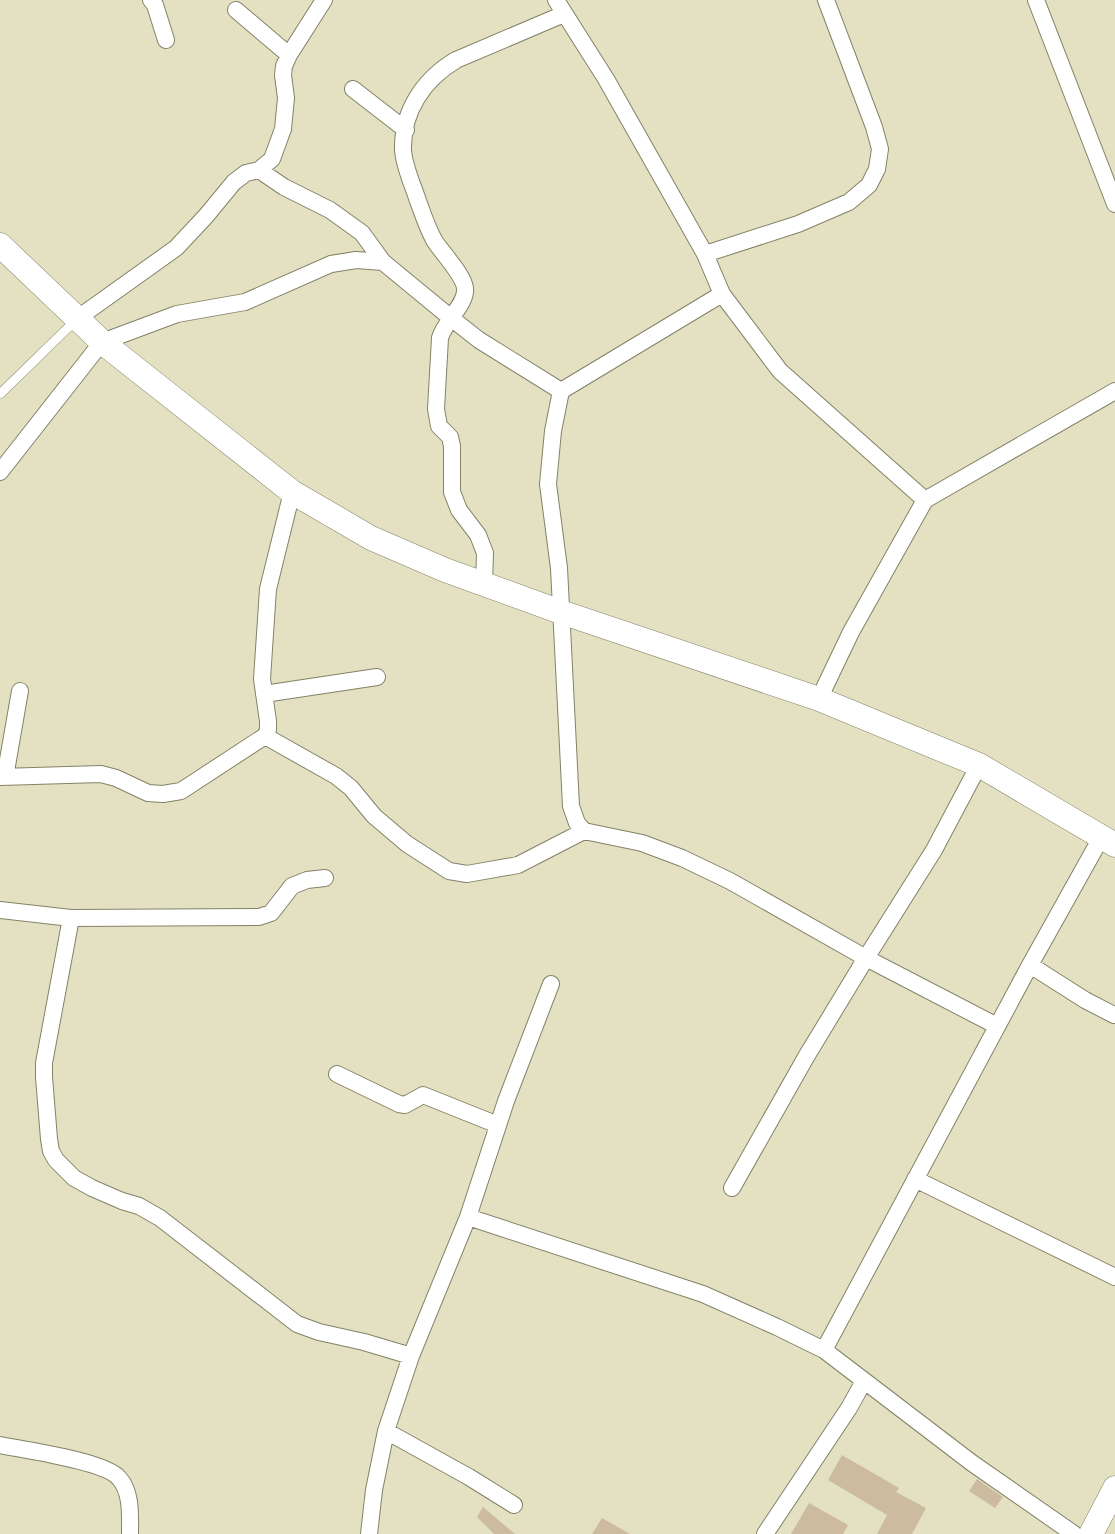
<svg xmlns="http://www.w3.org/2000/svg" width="1115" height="1534" viewBox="0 0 1115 1534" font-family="'PT Sans',sans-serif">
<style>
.building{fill:#cdbba0}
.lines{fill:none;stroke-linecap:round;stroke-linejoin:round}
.lane-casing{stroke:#848266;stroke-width:10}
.street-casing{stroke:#848266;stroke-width:18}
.secondary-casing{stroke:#848266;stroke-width:25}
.lane{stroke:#fff;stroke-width:9}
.street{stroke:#fff;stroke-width:16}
.secondary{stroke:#fff;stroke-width:24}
</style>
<rect width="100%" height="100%" fill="#e3e1c2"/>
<path class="building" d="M842,1455L899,1488L896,1492L926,1508L912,1534H877L887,1515L828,1480Z
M977,1479L1003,1497L995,1508L969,1491Z
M809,1503L848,1525L843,1534H791Z
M483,1507L515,1534H494L477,1517Z
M602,1518L630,1534H592Z"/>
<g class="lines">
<defs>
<path id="lane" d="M0,394L77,319"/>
<path id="street" d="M151,0L155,5L166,40
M556,0L606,79L705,254L722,294L780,371L925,500
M1036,0L1115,204
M236,10L289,55
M353,89L406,130
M259,170L284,187L330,210L362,233L383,262L451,318L479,340L561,391L722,294
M705,254L798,224L849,202L869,185L877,169L880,149L874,127L826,0
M78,318L176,248L206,216L234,182L246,173L259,170L272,159L283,129L286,98L283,75L284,66L289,55L324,0
M561,391L553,431L548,484L559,568L571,806L577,823L584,831L642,843L682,858L730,881L866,958L997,1026
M0,472L102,342L177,314L245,302L331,264L356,260L383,262
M484,583L485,553L478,535L459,510L452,492V446L450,437L439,426L436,409L440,338C444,322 467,304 465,288C463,274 442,253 434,240C427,227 422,212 417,198C412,183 404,166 403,150C402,111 424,79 456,60L564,14
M264,694L377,677
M819,699L851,632L925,500L1115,391
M265,736L336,776L351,788L374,816L407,844L449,871L467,874L518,865L584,831
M0,777L101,774L116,778L148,793L163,794L181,791L265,736L268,730V721L262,679L268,589L292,492
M5,777L20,691
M0,910L71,918L259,917L271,913L292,886L307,880L325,878
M71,918L44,1063V1077L49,1139L51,1151L56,1160L74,1178L92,1188L122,1201L139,1206L160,1218L297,1324L319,1332L364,1342L411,1356
M1030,965L1085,1000L1114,1015
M337,1074L399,1104L405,1105L423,1095L498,1125
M915,1179L1115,1277
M732,1188L806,1057L866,958L934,850L979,765
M468,1217L703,1294L777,1327L824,1350L972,1463L1074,1534
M824,1350L1030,965L1102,836
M386,1431L469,1477L514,1505
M0,1445C25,1450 105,1461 119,1478C132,1492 130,1517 130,1534
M369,1534L374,1490L386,1431L411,1356L468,1217L506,1101L551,984
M765,1534L849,1408L864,1381"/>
<path id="secondary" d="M0,245L102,342L292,492L371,538L445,570L561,612L819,699L979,765L1115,845
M1091,1534L1115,1488"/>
</defs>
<use href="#lane" class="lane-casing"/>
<use href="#street" class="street-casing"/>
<use href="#secondary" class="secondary-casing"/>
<use href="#lane" class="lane"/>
<use href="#street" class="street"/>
<use href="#secondary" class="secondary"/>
</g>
</svg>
